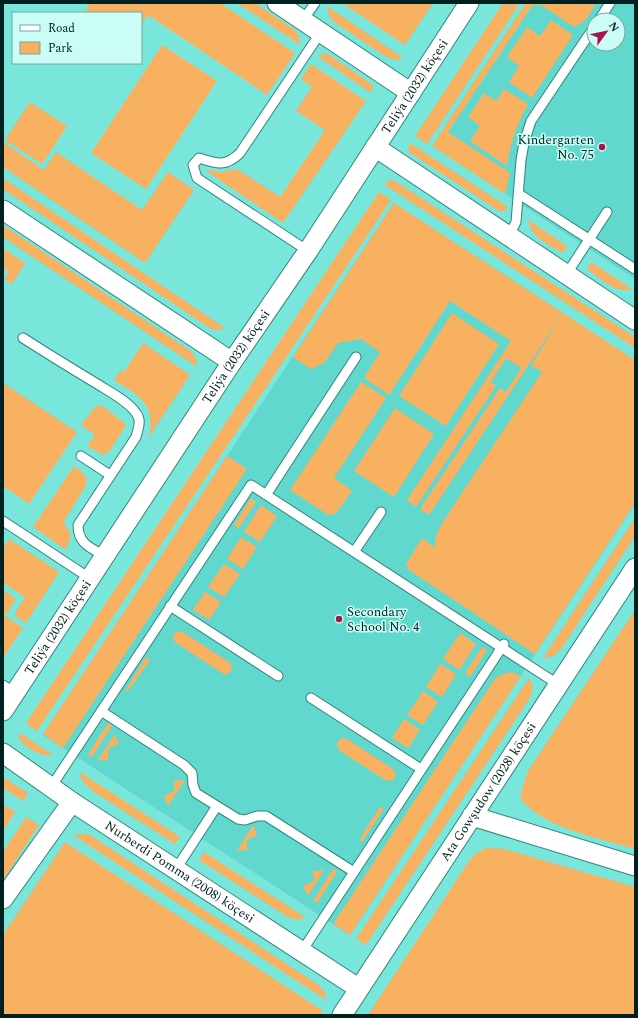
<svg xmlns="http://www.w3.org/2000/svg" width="638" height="1018" viewBox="0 0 638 1018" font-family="Spectral,serif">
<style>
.built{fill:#60d8ce;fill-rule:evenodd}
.green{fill:#f8b061}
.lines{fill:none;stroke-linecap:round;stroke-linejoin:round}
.service-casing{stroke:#30857e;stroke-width:11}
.minor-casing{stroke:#30857e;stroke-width:21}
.service{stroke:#fff;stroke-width:9}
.minor{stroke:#fff;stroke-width:19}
.poi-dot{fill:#a7134a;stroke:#cbfdf7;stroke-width:1.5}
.labels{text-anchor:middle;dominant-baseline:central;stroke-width:3;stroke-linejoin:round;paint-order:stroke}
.street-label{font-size:13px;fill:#00211f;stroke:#cbfdf7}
.poi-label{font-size:13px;fill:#00211f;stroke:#cbfdf7;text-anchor:end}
</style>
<rect width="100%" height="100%" fill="#79e6db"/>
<path class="built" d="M526,3H635V279L432,146ZM594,20H618V44H594Z
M394,203L635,360V503L350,935L43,735Z"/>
<path class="green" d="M90,3H220L295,53L267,95L148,15L141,25V13H90L86,10Z
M237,3H255L295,30L299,36L300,45Z
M342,3H433L405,45Z
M503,3H520L427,144L415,136Z
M526,3H596C591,12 584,27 572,26L541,5L532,6L448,132L510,173L505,194L432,146Z
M327,6L403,58L397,60L388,58L334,22L329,16Z
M551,20L573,35L532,98L509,82L519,66L507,57L527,27L540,36Z
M162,45L217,81L146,189L91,153Z
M323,54H328L370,83L373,87L371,93L317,56Z
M311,64L366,101L283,223L206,171L207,170L221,172L237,169L280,197L325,130L296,111L312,87L301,79Z
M504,89L528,104C516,126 511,142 507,166L470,141L480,126L468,117L484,93L496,101Z
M30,102L67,126L42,164L5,140Z
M3,142L44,170L56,152L142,210L168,172L194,190L145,263L3,167Z
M410,143L508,207L503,212L499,211L410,153L408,149Z
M3,178L225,328L220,330L211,329L3,189Z
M390,180L395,181L635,337V348L385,185L387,181Z
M379,192L391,200L37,731L26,723Z
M394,203L563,313L429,515L420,509L500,388L506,392L521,368L506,358L491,382L496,386L416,507L407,500L511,341L450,301L389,395L364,378L380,352L361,339L338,343L324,363L311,369L293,357Z
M528,220L567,246L563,253C548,244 531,238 528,220Z
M3,225L192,352L197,361L196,366L3,237Z
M3,248L25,263L12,284L4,279L9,272L3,267Z
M591,262L632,289C617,295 598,277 587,269Z
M452,313L499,344L446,426L399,396Z
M563,313L635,360V503L535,654L409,570L406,564L422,538L434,547L437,533L444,520L542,372L531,365Z
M143,343L190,375L148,438C158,405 139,396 114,380L121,370L124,372Z
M361,382L386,398L334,478L352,491L337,512L334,514L328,515L290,490Z
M3,383L77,432L29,504L3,486Z
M101,405L126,424L125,427L109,452L103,455L87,446L95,435L81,425L95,407Z
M395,408L434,434L394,497L354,471Z
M227,456L247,469L63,748L43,734Z
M74,466L85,475L87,480L85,487L64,521L65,525L71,535L66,550L33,527Z
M251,498L256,502L239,528L234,525Z
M261,505L277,516L260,542L244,532Z
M635,518V536L561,649L553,656L543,658Z
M241,537L257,547L243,569L227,559Z
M9,539L59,572L26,623L14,615L25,597L3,583V548Z
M224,564L240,574L224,597L208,587Z
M3,590L16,599L5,616L23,628L3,658Z
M205,592L221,602L209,620L193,610Z
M635,610V849C598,838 547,829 521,800V792L528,771Z
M179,631L183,632L229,662C234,667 232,672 226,675L222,673L176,643C171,638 173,633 179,631Z
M460,633L476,644L459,670L443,659Z
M482,647L487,650L470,677L465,673Z
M146,657L150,660L132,686L126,692L125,691Z
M440,664L456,674L442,697L426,687Z
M512,672L521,676L350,935L333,924L494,680L500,675Z
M529,678L533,686L531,696L366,945L356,939Z
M423,691L438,702L423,725L407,715Z
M404,719L420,730L408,748L392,738Z
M108,723L112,726L92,757L88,754Z
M20,733L53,755C40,757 25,748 18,737Z
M115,734L119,744L109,748L108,760H98Z
M343,738L347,739L393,769C399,776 394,783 385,780L340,751C335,745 337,740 343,738Z
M80,772L180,837L175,844L94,792C87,786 80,781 80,772Z
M3,777L28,793L23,801L3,788Z
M185,780L168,806L164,796L174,791V781Z
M3,804L15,812L3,831Z
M380,807L384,809L362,842L360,841L363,833Z
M26,817L39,825L3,880V852Z
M253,825L257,835L247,840V850L237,851Z
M84,834L90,835L320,986L325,993L326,1000L73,835Z
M65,842L323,1011L320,1015H3V935Z
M486,848L505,849L635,887V1015H368L467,864L475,854Z
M204,852L305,917L297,920L288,917L199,860Z
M333,869L337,872L317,903L313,901Z
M324,870L308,896L303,886L314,881L313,871Z"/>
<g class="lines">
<defs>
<path id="service" d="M303,20L315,3
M599,20L610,3
M519,194L635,269
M509,236L516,222L521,160L524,143L531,121L594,27
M308,251L197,178L193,165L199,158C217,164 226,167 240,153L321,32
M566,275L607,212
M23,338C48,354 74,370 99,385C110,392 129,402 136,413C142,420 138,429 136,437L78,525C78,544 91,548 105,556
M81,456L110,475
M266,495L356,357
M3,521L91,579
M354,552L381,512
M170,606L278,676
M3,685L15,693
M311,698L421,769
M101,711L184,765L192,773L193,785L196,793L238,819L245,820L257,816H266L354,872
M51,787L251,485L559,685
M176,869L217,806
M302,951L504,644"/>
<g id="minor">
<path d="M277,3L411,93"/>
<path d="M375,147L635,320"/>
<path d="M3,210L232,362"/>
<path id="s1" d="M3,711L232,362L308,251L469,3"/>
<path id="s2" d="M3,753L72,802L358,988"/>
<path d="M472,816L635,866"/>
<path d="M3,899L72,802"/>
<path id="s3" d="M342,1015L635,568"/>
</g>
</defs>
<use href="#service" class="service-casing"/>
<use href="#minor" class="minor-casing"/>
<use href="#service" class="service"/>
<use href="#minor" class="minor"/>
</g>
<g class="poi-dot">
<circle cx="602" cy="147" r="4"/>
<circle cx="339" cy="619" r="4"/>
</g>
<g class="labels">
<g class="street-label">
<text stroke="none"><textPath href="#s1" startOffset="748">Teliýa (2032) köçesi</textPath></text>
<text stroke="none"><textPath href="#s1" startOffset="424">Teliýa (2032) köçesi</textPath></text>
<text stroke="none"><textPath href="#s1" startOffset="100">Teliýa (2032) köçesi</textPath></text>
<text stroke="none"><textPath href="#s3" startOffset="267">Ata Gowşudow (2028) köçesi</textPath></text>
<text stroke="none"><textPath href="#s2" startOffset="213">Nurberdi Pomma (2008) köçesi</textPath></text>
</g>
<g class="poi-label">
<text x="594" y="140">Kindergarten<tspan x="594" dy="15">No. 75</tspan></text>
<text x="347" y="612" text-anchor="start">Secondary<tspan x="347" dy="15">School No. 4</tspan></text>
</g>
</g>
<rect width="638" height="1018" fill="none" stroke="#00211f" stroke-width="8"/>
<rect x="12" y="12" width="130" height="52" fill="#cbfdf7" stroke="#7aa5a1"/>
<rect x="20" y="25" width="20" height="6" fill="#ffffff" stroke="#7aa5a1"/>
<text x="48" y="32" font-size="12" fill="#00211f">Road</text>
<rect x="20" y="42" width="20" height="12" fill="#f8b061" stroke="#7aa5a1"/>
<text x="48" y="52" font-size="12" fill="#00211f">Park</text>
<g transform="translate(606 32) rotate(57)"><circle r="19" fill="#cbfdf7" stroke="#7aa5a1"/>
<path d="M0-3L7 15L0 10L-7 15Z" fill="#a7134a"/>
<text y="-6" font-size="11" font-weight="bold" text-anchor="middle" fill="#00211f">N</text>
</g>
</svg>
